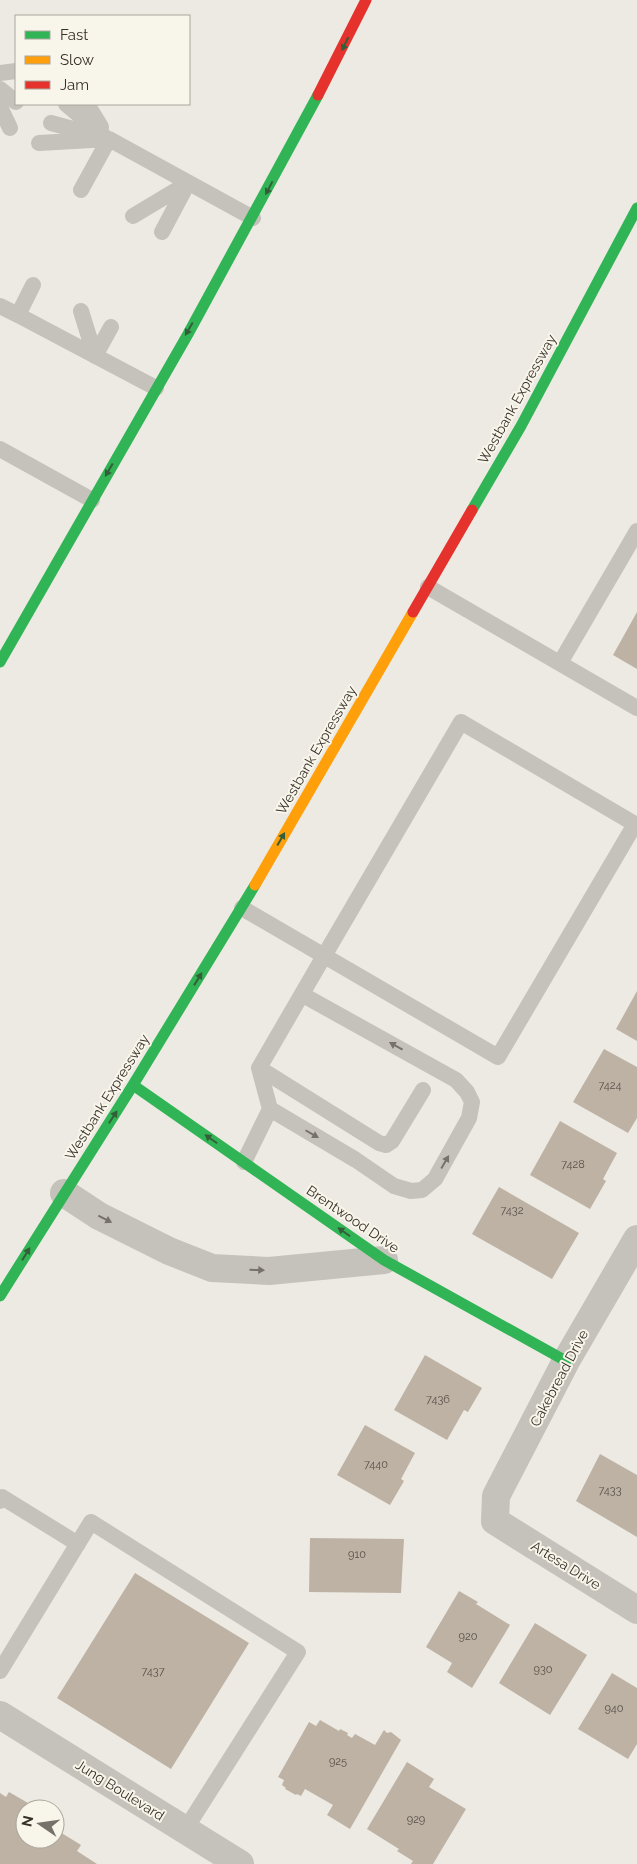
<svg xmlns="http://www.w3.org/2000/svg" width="637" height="1864" viewBox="0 0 637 1864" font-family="Raleway,sans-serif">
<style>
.building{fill:#beb2a5}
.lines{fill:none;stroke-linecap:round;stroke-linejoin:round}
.lane{stroke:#c5c2bb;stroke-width:16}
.street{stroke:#c5c2bb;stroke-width:28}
.fast{stroke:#30b455;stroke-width:11}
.slow{stroke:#ff9f0a;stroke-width:11}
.jam{stroke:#e5322d;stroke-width:11}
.oneway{fill:#345e38}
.oneway2{fill:#76726b}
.labels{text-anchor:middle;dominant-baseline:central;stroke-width:4;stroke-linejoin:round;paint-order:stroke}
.number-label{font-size:11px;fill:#585048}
.street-label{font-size:14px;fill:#363029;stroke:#f8f5ea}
</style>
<rect width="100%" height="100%" fill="#eceae2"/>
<path class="building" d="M637,612V669L613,655Z
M637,991V1041L616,1029Z
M604,1049L637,1067V1118L628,1133L573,1102Z
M560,1121L617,1153L603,1179L606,1181L590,1209L530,1175Z
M499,1187L579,1233L552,1279L472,1234Z
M425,1355L482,1388L468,1412L464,1410L447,1440L394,1410Z
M365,1425L415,1453L401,1479L404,1481L390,1505L337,1475Z
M600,1454L637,1475V1537L576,1501Z
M310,1538L404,1539L401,1593L309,1592Z
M135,1573L249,1643L171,1769L57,1698Z
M459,1591L478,1602L476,1604L510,1625L472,1688L447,1672L452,1663L426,1647Z
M535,1623L587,1655L550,1715L499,1683Z
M612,1673L637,1688V1744L628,1759L578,1729Z
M320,1720L339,1731L340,1729L348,1733L347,1735L352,1738L355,1734L375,1745L384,1730L387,1733L391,1732L401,1740L350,1829L327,1815L333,1805L305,1789L301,1796L297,1794L296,1795L285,1789L286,1788L282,1785L284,1780L278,1777L309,1722L316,1726Z
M407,1762L434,1779L429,1787L466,1809L433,1864H411L413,1861L397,1851L399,1849L367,1829Z
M9,1792L28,1803L24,1809L25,1839H55V1829L81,1845L77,1851L97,1864H0V1793L6,1797Z"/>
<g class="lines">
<path class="lane" d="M0,73L16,71
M0,89L16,102
M66,104L103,135
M87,104L101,127
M0,107L10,128
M51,123L95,135
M39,143L109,139L253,218
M81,190L109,139
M133,216L188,183
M162,232L188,183
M33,285L18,315L156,388
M0,306L18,315
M81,311L95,356
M95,356L111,327
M0,449L92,500
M428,587L637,708
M560,663L637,531
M242,908L498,1057L635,824L461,722L324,956L259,1068L270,1109L244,1162
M259,1068L379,1143L386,1145L392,1141L423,1090
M270,1109L356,1160L394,1186L411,1191L422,1190L435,1179L469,1118L472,1102L467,1092L456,1080L303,995
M0,1501L2,1497L78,1544
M0,1671L91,1522L298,1652L185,1830"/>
<path class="street" d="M64,1193L99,1216L169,1251L212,1268L269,1271L384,1260
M637,1239L566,1361L496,1496L495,1521L637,1610
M0,1715L240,1864"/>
<path class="fast" d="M472,510L521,426L637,208
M0,662L188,334L318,95
M133,1085L384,1260L566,1361
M0,1296L133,1085L255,885"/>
<path class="slow" d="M255,885L413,612"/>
<path class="jam" d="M318,95L366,0
M413,612L472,510"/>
</g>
<defs><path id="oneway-solid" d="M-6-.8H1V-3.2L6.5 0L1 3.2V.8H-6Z" transform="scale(1.25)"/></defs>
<g class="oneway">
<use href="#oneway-solid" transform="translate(345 44) rotate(116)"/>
<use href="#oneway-solid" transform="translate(269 188) rotate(118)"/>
<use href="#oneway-solid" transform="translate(189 329) rotate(120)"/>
<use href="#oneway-solid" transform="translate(109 470) rotate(120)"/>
<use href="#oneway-solid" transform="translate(281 839) rotate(-60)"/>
<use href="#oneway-solid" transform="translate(198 979) rotate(-58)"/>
<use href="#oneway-solid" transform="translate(113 1117) rotate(-57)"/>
<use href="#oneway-solid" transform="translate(211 1139) rotate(-145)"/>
<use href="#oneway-solid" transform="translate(344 1232) rotate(-145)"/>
<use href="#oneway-solid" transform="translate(26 1254) rotate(-58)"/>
</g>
<g class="oneway2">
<use href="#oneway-solid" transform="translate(396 1046) rotate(-151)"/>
<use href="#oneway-solid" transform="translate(312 1134) rotate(30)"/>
<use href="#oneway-solid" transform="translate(445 1162) rotate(-60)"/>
<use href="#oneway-solid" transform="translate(105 1219) rotate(27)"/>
<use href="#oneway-solid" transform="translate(257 1270) rotate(2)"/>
</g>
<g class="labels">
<g class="number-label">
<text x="610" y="1085">7424</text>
<text x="573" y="1164">7428</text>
<text x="512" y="1210">7432</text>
<text x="438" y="1399">7436</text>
<text x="376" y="1464">7440</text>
<text x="610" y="1490">7433</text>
<text x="357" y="1554">910</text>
<text x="468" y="1636">920</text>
<text x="543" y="1669">930</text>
<text x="153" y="1671">7437</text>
<text x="614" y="1708">940</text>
<text x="338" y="1761">925</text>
<text x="416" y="1819">929</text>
</g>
<g class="street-label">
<text transform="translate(517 399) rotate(-61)">Westbank Expressway</text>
<text transform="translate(316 750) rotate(-60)">Westbank Expressway</text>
<text transform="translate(107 1097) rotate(-58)">Westbank Expressway</text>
<text transform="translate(353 1219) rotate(34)">Brentwood Drive</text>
<text transform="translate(559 1378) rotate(-62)">Cakebread Drive</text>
<text transform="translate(566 1565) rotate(32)">Artesa Drive</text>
<text transform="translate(120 1790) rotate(32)">Jung Boulevard</text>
</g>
</g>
<rect x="15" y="15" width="175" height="90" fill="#f8f5ea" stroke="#aaa69d"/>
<rect x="25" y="31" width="25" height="8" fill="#30b455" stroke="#aaa69d"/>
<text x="60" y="40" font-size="15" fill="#363029">Fast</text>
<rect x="25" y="56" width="25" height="8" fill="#ff9f0a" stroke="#aaa69d"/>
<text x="60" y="65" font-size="15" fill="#363029">Slow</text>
<rect x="25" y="81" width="25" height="8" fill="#e5322d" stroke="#aaa69d"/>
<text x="60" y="90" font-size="15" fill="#363029">Jam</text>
<g transform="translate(40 1824) rotate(283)"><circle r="24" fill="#f8f5ea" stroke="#aaa69d"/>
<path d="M0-4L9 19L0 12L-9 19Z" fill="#76716a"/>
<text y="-8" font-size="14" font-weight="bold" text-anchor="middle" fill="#363029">N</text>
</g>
</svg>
